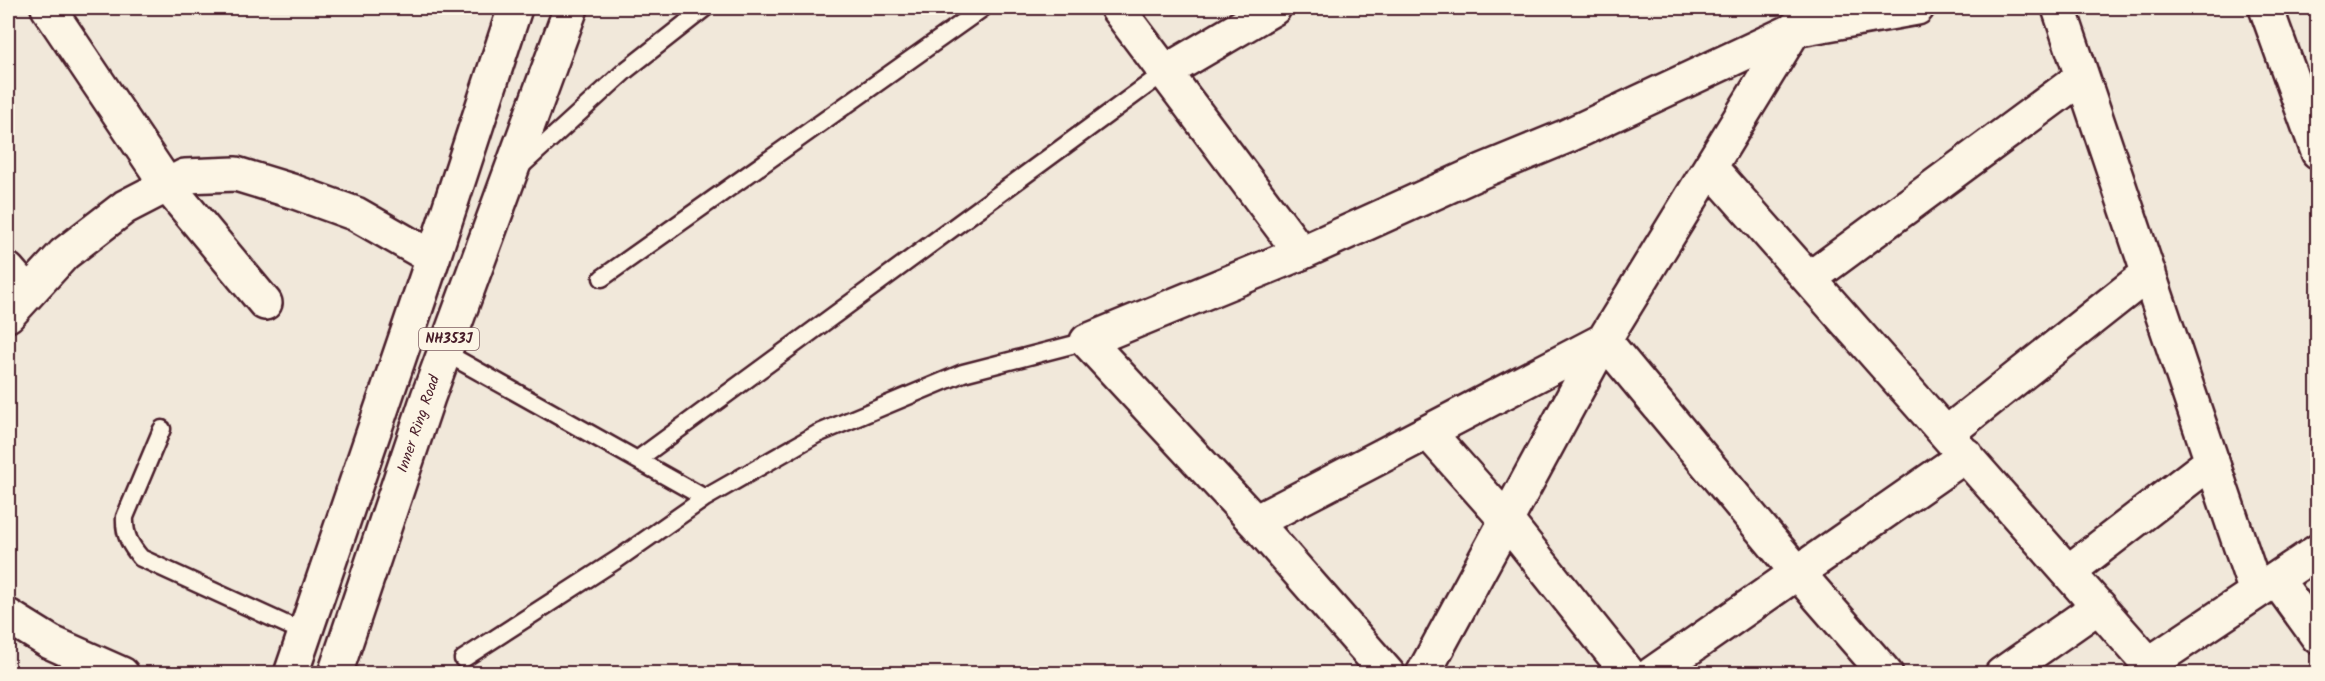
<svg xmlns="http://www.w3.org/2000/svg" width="2325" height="681" viewBox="0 0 2325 681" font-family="Kalam,sans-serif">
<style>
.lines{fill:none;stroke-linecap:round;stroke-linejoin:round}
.service-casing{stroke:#4a1f2b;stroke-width:21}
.minor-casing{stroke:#4a1f2b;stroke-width:38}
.trunk-casing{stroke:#4a1f2b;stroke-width:38}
.service{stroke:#fcf5e5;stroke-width:16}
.minor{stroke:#fcf5e5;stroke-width:33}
.trunk{stroke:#fcf5e5;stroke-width:33}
.labels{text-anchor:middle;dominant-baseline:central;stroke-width:6;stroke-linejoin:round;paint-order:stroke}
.shield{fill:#fcf5e5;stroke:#7f5f63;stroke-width:1.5}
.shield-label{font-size:14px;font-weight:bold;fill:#4a1f2b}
.street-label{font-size:15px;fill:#4a1f2b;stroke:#fcf5e5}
</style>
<rect width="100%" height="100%" fill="#f1e8da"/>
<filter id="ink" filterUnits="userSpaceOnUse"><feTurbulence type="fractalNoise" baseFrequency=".0167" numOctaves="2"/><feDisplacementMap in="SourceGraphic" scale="12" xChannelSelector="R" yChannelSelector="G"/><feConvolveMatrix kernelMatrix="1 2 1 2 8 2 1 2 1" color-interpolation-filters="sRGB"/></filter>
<g filter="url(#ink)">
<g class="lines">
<defs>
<path id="service" d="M520,167L625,71L705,8
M602,278L983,8
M444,352L705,498
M162,429L125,517C124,535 130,545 141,558L305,633
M637,460L1165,72
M463,659L618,559L705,498L817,434L963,373L1087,341"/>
<path id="minor" d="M48,8L167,185L265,303
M1117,8L1301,253
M2059,8L2256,592
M2266,8L2318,152
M1165,72L1274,8
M1710,167L1946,434
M8,270L27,292
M2149,273L1946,434L2149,664
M1809,279L2082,77
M8,315L64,254L125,207L185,176L236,174L295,192L356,214L433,258
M1428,432L1506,520L1629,674
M1255,522L1604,340L1797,572L1886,674
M2068,572L2212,461
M2276,579L2318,637
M8,616L50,642L122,674
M1388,674L1255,522L1087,341L1301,253L1482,171L1567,136L1794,30L1917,8
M1423,674L1604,340L1796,27
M1652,674L1966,455
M2002,674L2099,606
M2156,674L2149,664L2318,551"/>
<path id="trunk" d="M291,674L433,258L515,8
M335,674L428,397L571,8"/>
</defs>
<use href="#service" class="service-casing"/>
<use href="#minor" class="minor-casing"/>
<use href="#trunk" class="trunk-casing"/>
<use href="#service" class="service"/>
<use href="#minor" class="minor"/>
<use href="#trunk" class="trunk"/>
</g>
</g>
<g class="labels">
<rect class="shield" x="419" y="328" width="60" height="22" rx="4.5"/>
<g class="shield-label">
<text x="449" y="339">NH353J</text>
</g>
<g class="street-label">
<text transform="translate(419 424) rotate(-71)">Inner Ring Road</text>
</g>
</g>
<rect width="2325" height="681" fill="none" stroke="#fcf5e5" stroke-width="30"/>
<rect x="15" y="15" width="2295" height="651" fill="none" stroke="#4a1f2b" stroke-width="2" filter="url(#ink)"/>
</svg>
